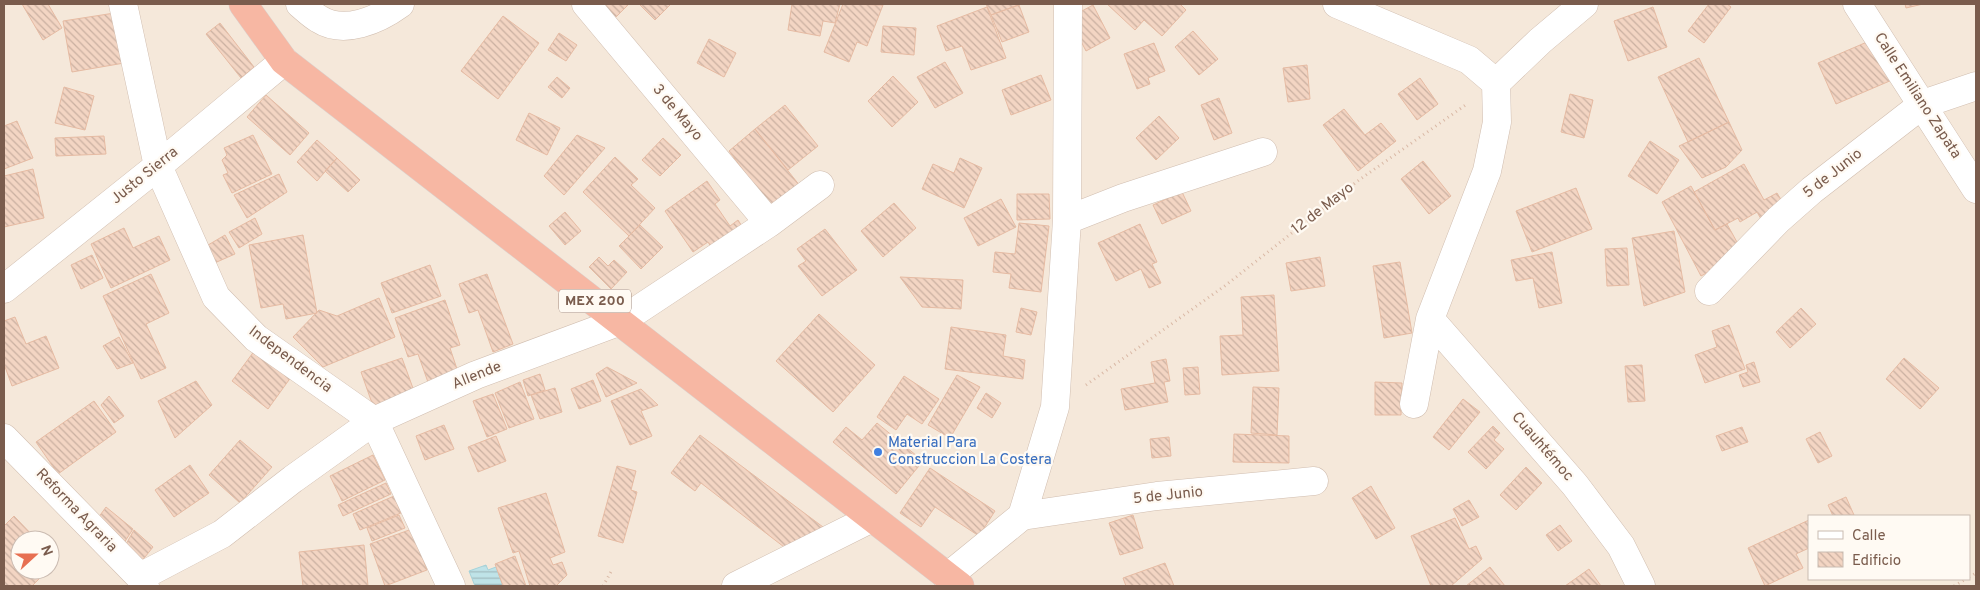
<svg xmlns="http://www.w3.org/2000/svg" width="1980" height="590" viewBox="0 0 1980 590" font-family="Overpass,sans-serif">
<style>
.residential{fill:#f5e8da;fill-rule:evenodd}
.water{fill:url(#water-rules);stroke:#a5d3da}
.building{fill:url(#building-back-hatch);stroke:#e6bba3}
.lines{fill:none;stroke-linecap:round;stroke-linejoin:round}
.minor-casing{stroke:#d1beb0;stroke-width:29}
.highway-casing{stroke:#dad1cd;stroke-width:29}
.path{stroke:#d9b8a5;stroke-width:3;stroke-dasharray:1 4;stroke-linecap:butt}
.minor{stroke:#fff;stroke-width:28}
.highway{stroke:#f7b7a3;stroke-width:28}
.shop-dot{fill:#3f7fe0;stroke:#fffaf3;stroke-width:2}
.labels{text-anchor:middle;dominant-baseline:central;stroke-width:4.5;stroke-linejoin:round;paint-order:stroke}
.shield{fill:#fffaf3;stroke:#a28b7f;stroke-width:1}
.shield-label{font-size:14px;font-weight:bold;fill:#7a5c4d}
.street-label{font-size:15px;fill:#7a5c4d;stroke:#fffaf3}
.shop-label{font-size:15px;fill:#366cbe;stroke:#fffaf3;text-anchor:start}
</style>
<defs>
<pattern id="water-rules" width="6" height="5" patternUnits="userSpaceOnUse" patternTransform="scale(1.25)"><rect width="6" height="5" fill="#bfe3e8"/><path d="M0 2.5h6" fill="none" stroke="#a0bbbe"/></pattern>
<pattern id="building-back-hatch" width="6" height="6" patternUnits="userSpaceOnUse" patternTransform="scale(1.25)"><rect width="6" height="6" fill="#f3d5c3"/><path d="M-1 5l2 2M0 0l6 6M5-1l2 2" fill="none" stroke="#cab0a1"/></pattern>
</defs>
<rect width="100%" height="100%" fill="#fdf6ec"/>
<path class="residential" d="M4,4H1976V586H4ZM1809,516H1969V579H1809ZM20,540H50V570H20Z"/>
<path class="water" d="M486,565L488,570L496,567L503,586H475L469,571Z"/>
<path class="building" d="M22,4H48L62,28L43,40Z
M601,4H629L615,18Z
M639,4H671L655,20Z
M792,4H840L835,23L823,21L820,36L788,30Z
M843,4L883,5L867,46L857,42L849,62L824,52Z
M986,4H1021L991,15Z
M1107,4H1180L1186,10L1162,36L1144,20L1135,30Z
M1709,4H1727L1731,7L1704,43L1688,31Z
M1905,4H1923L1906,8Z
M1019,5L1029,32L1002,42L991,15Z
M1093,5L1110,38L1086,51L1069,18Z
M987,7L1006,58L971,70L962,46L946,51L937,26Z
M1653,7L1667,47L1628,61L1614,21Z
M121,12L130,62L72,72L63,21Z
M503,16L539,43L498,99L461,71Z
M220,23L254,67L241,78L206,34Z
M883,26L916,28L914,55L881,52Z
M1193,31L1218,59L1199,75L1175,47Z
M559,33L577,45L566,61L548,50Z
M709,39L736,53L724,77L697,63Z
M1874,39L1892,80L1836,104L1818,63Z
M1154,43L1165,71L1148,78L1150,84L1137,89L1124,54Z
M1699,58L1729,122L1688,142L1658,77Z
M945,62L963,93L935,108L917,77Z
M1307,65L1310,99L1288,102L1283,68Z
M1041,75L1051,100L1011,115L1002,90Z
M893,76L918,102L892,127L868,101Z
M557,77L570,88L562,98L548,87Z
M1420,78L1438,104L1417,120L1398,94Z
M64,87L94,96L85,130L55,123Z
M1570,94L1593,100L1584,138L1561,132Z
M266,95L309,133L290,155L247,117Z
M1219,98L1232,133L1214,140L1201,105Z
M785,105L818,146L788,170L755,129Z
M1344,109L1365,135L1381,123L1396,141L1358,171L1323,125Z
M529,113L560,128L547,155L516,140Z
M1159,116L1179,138L1156,160L1136,138Z
M17,121L33,158L4,169V126Z
M1729,122L1742,150L1726,167L1702,178L1679,146Z
M755,129L804,191L774,212L729,151Z
M253,135L272,174L232,193L223,175L228,173L222,160L227,155L224,148Z
M577,135L605,148L564,195L544,176Z
M104,136L106,154L56,156L55,138Z
M663,138L681,155L660,176L642,160Z
M317,140L337,158L317,181L297,162Z
M1650,141L1679,160L1657,194L1628,176Z
M615,157L638,179L631,185L655,208L629,236L583,192Z
M337,158L360,180L348,192L325,171Z
M960,158L982,168L964,208L922,189L933,164L954,173Z
M1423,161L1451,196L1429,214L1401,179Z
M1744,164L1764,200L1777,193L1785,206L1761,219L1757,212L1740,222L1738,218L1715,230L1694,192Z
M33,169L44,218L4,227V176Z
M279,174L287,192L247,218L234,195Z
M707,181L720,200L715,204L730,226L738,220L747,234L716,255L708,242L693,252L665,211Z
M1691,186L1715,230L1727,224L1743,253L1701,276L1662,202Z
M1576,188L1592,229L1532,252L1516,211Z
M1182,192L1191,211L1162,224L1153,205Z
M1017,194H1049L1050,219L1017,220Z
M1001,199L1016,227L978,246L964,218Z
M894,203L916,228L883,257L861,231Z
M565,212L581,231L565,245L549,226Z
M255,218L262,234L239,248L229,232Z
M1019,223L1049,226L1041,292L1009,288L1011,274L993,272L995,252L1015,254Z
M1140,224L1157,262L1152,264L1161,283L1149,288L1141,269L1116,281L1098,243Z
M640,225L663,247L641,269L619,246Z
M124,228L133,248L159,236L170,260L111,288L91,244Z
M825,229L857,270L822,296L798,266L806,261L797,249Z
M1674,231L1685,292L1644,306L1632,238Z
M225,235L235,254L210,265L203,248Z
M303,235L317,313L286,319L283,304L261,308L249,245Z
M1627,248L1629,285L1607,286L1605,249Z
M1552,252L1562,303L1539,308L1533,278L1516,281L1511,260Z
M92,255L103,278L81,289L71,265Z
M599,257L608,266L614,260L627,272L611,289L589,267Z
M1320,257L1325,286L1291,291L1286,263Z
M1400,262L1412,333L1384,338L1373,266Z
M430,265L441,296L392,313L381,283Z
M151,274L169,313L146,324L166,368L141,379L103,296Z
M487,274L513,344L493,352L478,310L469,313L459,284Z
M900,277L963,280L961,309L922,307Z
M1274,295L1279,371L1222,375L1220,336L1243,335L1241,297Z
M379,298L395,337L323,367L293,337L319,310L337,316Z
M445,300L460,345L450,348L459,375L429,385L418,354L408,357L395,318Z
M1021,308L1037,312L1031,335L1016,332Z
M1801,308L1816,324L1790,348L1776,332Z
M819,314L875,365L833,412L776,361Z
M15,317L26,344L46,336L59,368L12,386L4,364V321Z
M1729,325L1745,369L1705,383L1695,355L1717,347L1712,331Z
M951,327L1006,335L1003,356L1025,360L1023,379L945,369Z
M119,337L133,363L117,369L103,346Z
M258,346L294,373L268,409L232,381Z
M402,358L414,391L373,406L361,372Z
M1904,358L1939,388L1920,409L1886,379Z
M1166,359L1170,381L1164,382L1168,402L1125,410L1121,389L1155,383L1151,362Z
M1754,362L1760,382L1743,387L1739,375L1748,372L1746,365Z
M1642,365L1645,401L1628,402L1625,366Z
M607,367L637,383L606,397L596,374Z
M1198,367L1200,394L1185,395L1183,368Z
M540,374L545,390L528,396L523,380Z
M957,375L980,387L950,438L928,425Z
M904,376L939,399L922,424L907,414L896,430L877,417Z
M593,380L601,401L579,409L571,389Z
M196,381L212,405L175,438L158,401Z
M520,382L534,419L509,428L495,393Z
M1375,382L1402,383L1401,415H1375Z
M1253,387L1279,388L1277,435L1251,433Z
M555,388L562,412L540,419L531,395Z
M641,389L658,405L641,411L652,436L630,445L611,401Z
M986,393L1001,403L992,418L977,408Z
M493,394L507,429L487,437L473,401Z
M109,396L124,416L114,423L101,405Z
M1463,399L1480,412L1449,450L1433,437Z
M94,401L116,432L58,474L36,442Z
M877,423L923,461L896,494L833,442L846,427L862,440Z
M444,425L454,449L425,460L416,436Z
M1493,426L1500,433L1494,440L1504,449L1486,469L1468,452Z
M1742,427L1748,442L1722,451L1716,436Z
M1820,432L1832,456L1818,463L1806,439Z
M1234,434L1289,436V463L1233,462Z
M700,435L823,527L784,547L701,483L695,491L671,473Z
M496,436L506,461L478,472L468,447Z
M1169,437L1171,456L1152,458L1150,439Z
M240,440L272,467L240,503L209,475Z
M373,455L385,480L342,501L330,476Z
M190,465L209,493L174,517L155,490Z
M617,466L636,471L631,490L637,492L623,543L598,536Z
M1526,467L1542,483L1516,510L1500,495Z
M930,468L995,511L979,536L935,507L921,527L900,513Z
M386,483L391,494L343,516L338,505Z
M1371,486L1395,528L1376,539L1352,498Z
M546,493L565,552L550,558L553,565L562,562L567,575L556,586H530L519,551L513,553L498,508Z
M394,496L401,513L360,530L353,514Z
M1846,497L1854,515L1833,516L1828,505Z
M1469,500L1479,517L1462,526L1453,509Z
M106,507L133,529L122,546L93,525Z
M399,515L405,528L372,541L367,528Z
M1133,515L1143,548L1120,555L1109,523Z
M14,516L37,540H20V570H48L32,586H4V526Z
M1455,518L1469,549L1476,546L1482,559L1451,586H1431L1411,536Z
M1809,520V548L1796,554L1803,568L1765,586L1748,548Z
M1560,525L1572,541L1558,551L1546,535Z
M412,529L427,570L385,586L370,544Z
M134,530L153,547L141,562L125,546Z
M364,545L368,586H303L299,552Z
M50,553L58,561L50,568Z
M515,556L526,586H503L495,564Z
M1165,563L1174,586H1126L1123,578Z
M1490,567L1505,586H1466Z
M1589,569L1601,586H1565Z"/>
<g class="lines">
<defs>
<path id="minor" d="M123,4L158,166L216,297L256,338L374,421L451,586
M300,4C306,9 312,15 319,19C344,35 378,20 400,4
M586,4L769,223
M1337,4L1469,60L1496,83L1497,122L1487,171L1430,319L1414,404
M1857,4L1976,189
M1496,83L1540,41L1584,4
M1067,220L1123,198L1263,152
M4,289L158,166L284,61
M1709,291L1778,220L1812,190L1923,104L1976,86
M1430,319L1575,485L1621,546L1641,586
M4,438L140,577L145,586
M1022,516L1157,496L1314,481
M140,577L222,534L293,479L374,421L476,375L621,321L769,223L820,185
M947,577L1022,516L1055,407L1067,220L1068,4
M736,586L872,518"/>
<path id="highway" d="M243,4L284,61L960,586"/>
</defs>
<use href="#minor" class="minor-casing"/>
<use href="#highway" class="highway-casing"/>
<path class="path" d="M1086,385L1226,285L1359,180L1467,104
M1969,577L1976,573
M603,586L612,570
M1954,586L1966,579"/>
<use href="#minor" class="minor"/>
<use href="#highway" class="highway"/>
</g>
<circle class="shop-dot" cx="878" cy="452" r="5"/>
<g class="labels">
<rect class="shield" x="559" y="289.5" width="72" height="23" rx="4"/>
<g class="shield-label">
<text x="595" y="301">MEX 200</text>
</g>
<g class="street-label">
<text transform="translate(1917 96) rotate(57)">Calle Emiliano Zapata</text>
<text transform="translate(677 113) rotate(50)">3 de Mayo</text>
<text transform="translate(1833 174) rotate(-38)">5 de Junio</text>
<text transform="translate(145 176) rotate(-39)">Justo Sierra</text>
<text transform="translate(1323 209) rotate(-38)">12 de Mayo</text>
<text transform="translate(290 360) rotate(37)">Independencia</text>
<text transform="translate(477 376) rotate(-22)">Allende</text>
<text transform="translate(1542 447) rotate(49)">Cuauhtémoc</text>
<text transform="translate(1168 496) rotate(-6)">5 de Junio</text>
<text transform="translate(76 511) rotate(46)">Reforma Agraria</text>
</g>
<g class="shop-label">
<text x="888" y="443">Material Para<tspan x="888" dy="17">Construccion La Costera</tspan></text>
</g>
</g>
<rect width="1980" height="590" fill="none" stroke="#7a5c4d" stroke-width="10"/>
<rect x="1808" y="515" width="162" height="65" fill="#fffaf3" stroke="#cabbb1"/>
<rect x="1818" y="531" width="25" height="8" fill="#ffffff" stroke="#cabbb1"/>
<text x="1852" y="540" font-size="15" fill="#7a5c4d">Calle</text>
<rect x="1818" y="552" width="25" height="15" fill="url(#building-back-hatch)" stroke="#cabbb1"/>
<text x="1852" y="565" font-size="15" fill="#7a5c4d">Edificio</text>
<g transform="translate(35 555) rotate(69)"><circle r="24" fill="#fffaf3" stroke="#cabbb1"/>
<path d="M0-4L9 19L0 12L-9 19Z" fill="#e76f51"/>
<text y="-8" font-size="14" font-weight="bold" text-anchor="middle" fill="#7a5c4d">N</text>
</g>
</svg>
